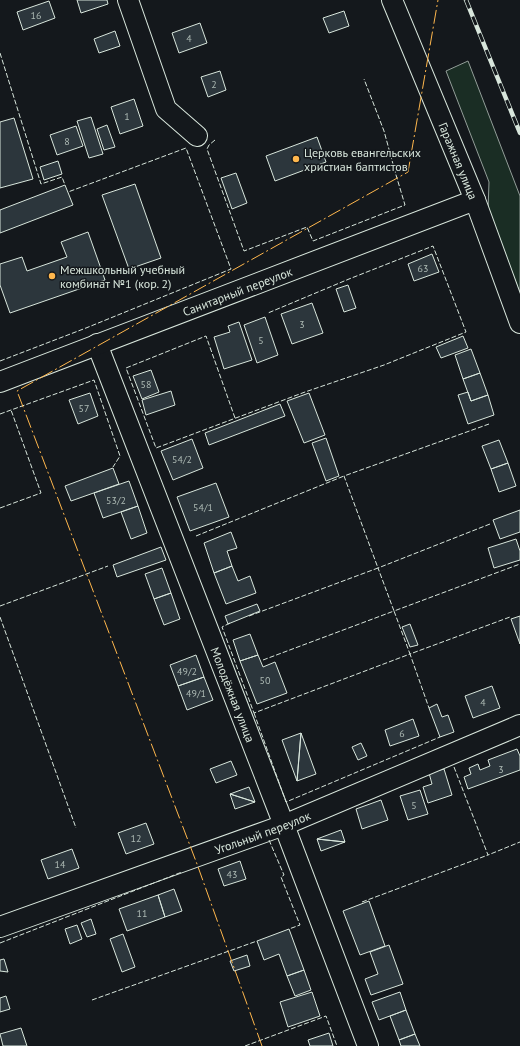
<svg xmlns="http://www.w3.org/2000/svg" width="520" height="1046" viewBox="0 0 520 1046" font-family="'PT Sans',sans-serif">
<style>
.green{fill:#1a2d24;stroke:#939e99}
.building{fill:#2c363c;stroke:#d8e6dc}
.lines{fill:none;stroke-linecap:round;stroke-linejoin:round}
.minor-casing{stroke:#d8e6dc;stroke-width:22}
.minor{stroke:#14181c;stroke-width:20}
.rail-casing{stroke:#d8e6dc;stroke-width:4.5}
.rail{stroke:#14181c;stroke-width:3;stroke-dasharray:9;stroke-linecap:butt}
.fence{stroke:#d8e6dc;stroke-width:1;stroke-dasharray:5 2;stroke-linecap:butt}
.power{stroke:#ffb74d;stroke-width:1;stroke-dasharray:14 3 2 3;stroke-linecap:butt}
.poi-dot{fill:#ffb74d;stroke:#14181c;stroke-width:1.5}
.labels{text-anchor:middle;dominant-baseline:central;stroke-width:3;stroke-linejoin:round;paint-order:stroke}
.number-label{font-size:10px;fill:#adbab4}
.poi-label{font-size:12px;fill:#d8e6dc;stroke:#14181c;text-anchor:start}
.street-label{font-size:12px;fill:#d8e6dc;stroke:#14181c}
</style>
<rect width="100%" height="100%" fill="#14181c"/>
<path class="green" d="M468,61L520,196V293L488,211L489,182L446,71Z"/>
<path class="building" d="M77,0H107L108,4L81,13Z
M49,1L55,18L23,30L17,12Z
M344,11L349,26L329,33L323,18Z
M200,23L207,43L179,53L172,33Z
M115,31L120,46L99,53L94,39Z
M220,71L226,90L208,97L201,77Z
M134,99L143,126L120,134L111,107Z
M91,117L103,154L89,158L77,121Z
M14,118L33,179L0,188V122Z
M107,125L115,147L104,150L97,129Z
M76,126L83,146L57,155L50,135Z
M317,137L326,162L275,181L266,156Z
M58,161L62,174L44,180L40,167Z
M236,173L247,203L232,209L221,178Z
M135,184L161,258L129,269L102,195Z
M65,185L73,205L0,233V210Z
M88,232L105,280L10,313L0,285V264L22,257L27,271L67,257L61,242Z
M432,254L439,272L414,281L408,264Z
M348,285L356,308L344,312L336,289Z
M312,303L323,333L292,344L281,314Z
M265,317L278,355L257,363L244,325Z
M239,322L252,360L224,369L214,337L230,332L228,326Z
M463,336L468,348L441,358L436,347Z
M471,349L480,373L463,379L455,355Z
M151,370L159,392L142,399L133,376Z
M480,373L488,395L471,401L463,379Z
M171,391L175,405L146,415L142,400Z
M468,392L471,401L488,395L494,415L468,424L458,395Z
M90,393L98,416L78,424L69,400Z
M309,393L325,435L304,443L287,401Z
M280,404L285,416L209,445L205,433Z
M326,438L339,476L326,481L312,443Z
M192,439L203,468L173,480L161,451Z
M499,440L508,463L491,469L482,446Z
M508,463L516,486L499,492L491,469Z
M113,468L119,484L71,501L65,486Z
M129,481L138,506L103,518L94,493Z
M216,483L229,517L190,531L177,497Z
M138,506L147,533L131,539L121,512Z
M520,510V532L500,539L493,520Z
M231,532L237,548L227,551L232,566L214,573L204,543Z
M516,539L520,551V560L494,568L488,548Z
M161,547L166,560L117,577L113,565Z
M232,566L238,581L250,576L256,593L226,604L214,573Z
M162,568L171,593L154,599L145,574Z
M171,593L180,619L164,625L154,599Z
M257,604L260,611L228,624L225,616Z
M520,616V644L511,619Z
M410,624L418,645L410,647L402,627Z
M250,634L258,655L240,661L233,640Z
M196,655L204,677L178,686L170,665Z
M258,655L263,667L275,662L287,693L257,704L240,661Z
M204,677L213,700L187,710L178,686Z
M492,686L500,708L473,718L465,696Z
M437,704L442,717L448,715L454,732L440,737L429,708Z
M413,719L419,736L390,746L385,730Z
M301,733L297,781L282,740Z
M301,733L316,774L297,781Z
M361,743L367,756L358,760L352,747Z
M517,749L520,756V770L468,789L464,777L471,774L469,768L478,764L480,770L490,766L488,760Z
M231,761L237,775L216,783L210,769Z
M444,769L452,795L428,803L423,787L432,784L429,773Z
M249,787L255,802L230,794Z
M420,790L428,814L408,820L400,796Z
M230,794L255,802L235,809Z
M381,800L388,820L362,829L356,809Z
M146,823L154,844L126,854L118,833Z
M341,830L345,842L317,839Z
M317,839L345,842L321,851Z
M72,849L79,868L48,879L41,860Z
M240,861L246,879L224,886L218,869Z
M174,889L182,911L165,917L158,895Z
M158,895L165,917L127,931L119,909Z
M369,901L385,946L360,955L343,911Z
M91,919L96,934L87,937L81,923Z
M77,925L82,939L70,944L65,929Z
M289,929L304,970L287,976L279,954L264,960L257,941Z
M123,934L135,967L122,972L110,939Z
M389,945L403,984L371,995L365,979L378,974L370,952Z
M247,955L250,966L234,971L230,961Z
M4,959L8,972L0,971V960Z
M304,970L311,990L295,996L287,976Z
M312,992L320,1016L288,1027L280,1002Z
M400,992L406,1010L379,1020L372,1002Z
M6,996L10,1009L0,1012V998Z
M406,1010L415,1034L399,1040L390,1016Z
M21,1028L27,1046H3L0,1034Z
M329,1033L333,1046H310L308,1040Z
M415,1034L420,1046H401L399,1040Z"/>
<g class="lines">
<defs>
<g id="minor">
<path d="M128,0L166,109L197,136"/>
<path id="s1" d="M392,0L475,200L520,323"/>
<path id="s2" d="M97,344L284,825L368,1046"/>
<path id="s3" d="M0,382L475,200"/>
<path id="s4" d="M0,927L284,825L520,725"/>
</g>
</defs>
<use href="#minor" class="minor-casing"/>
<use href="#minor" class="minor"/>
<defs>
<path id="rail" d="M466,0L520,133"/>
</defs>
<use href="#rail" class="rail-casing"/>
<use href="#rail" class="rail"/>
<path class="fence" d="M0,53L41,184L62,177L65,185
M215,140L209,145L207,149L244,251L307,227L313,241L405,205L396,175L384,131L364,79
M0,361L86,328L231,269L186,148L68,192
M0,414L94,380L120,456L113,467
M235,418L206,336L126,368L156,448L305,392L384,365L466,332L433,246L349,279L268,313
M0,508L41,493L11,410
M490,524L378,568L394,611L520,564
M196,536L344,476
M0,606L108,566
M249,616L378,568L344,476L489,424
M0,617L76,828
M230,623L222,627L254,713L410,654L429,708
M263,660L394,611L410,654L510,617
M254,713L286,802L440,737
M454,767L488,855L520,842
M269,840L284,875L281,877L300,925L289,929
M362,902L488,855
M0,943L182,872
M92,1000L257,941
M245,1046L326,1016L337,1046"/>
<path class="power" d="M262,1046L197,864L17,391L408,172L438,0"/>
</g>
<g class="poi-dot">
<circle cx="296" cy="159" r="4"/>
<circle cx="52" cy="276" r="4"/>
</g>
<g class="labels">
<g class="number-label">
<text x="36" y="15">16</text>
<text x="189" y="38">4</text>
<text x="214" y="84">2</text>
<text x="127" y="116">1</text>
<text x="67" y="141">8</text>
<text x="423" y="268">63</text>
<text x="302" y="324">3</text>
<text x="261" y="340">5</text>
<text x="146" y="384">58</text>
<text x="84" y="408">57</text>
<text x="182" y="459">54/2</text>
<text x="116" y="500">53/2</text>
<text x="203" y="507">54/1</text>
<text x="187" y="671">49/2</text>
<text x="265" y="680">50</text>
<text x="196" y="693">49/1</text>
<text x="483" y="702">4</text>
<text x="402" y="733">6</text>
<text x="501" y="769">3</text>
<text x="414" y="805">5</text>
<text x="136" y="838">12</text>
<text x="60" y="864">14</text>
<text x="232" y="874">43</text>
<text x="142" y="913">11</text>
</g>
<g class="poi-label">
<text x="304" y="152">Церковь евангельских<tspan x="304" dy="14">христиан баптистов</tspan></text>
<text x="60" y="269">Межшкольный учебный<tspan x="60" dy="14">комбинат №1 (кор. 2)</tspan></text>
</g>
<g class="street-label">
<text stroke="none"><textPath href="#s1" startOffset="174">Гаражная улица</textPath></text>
<text stroke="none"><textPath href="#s3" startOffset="254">Санитарный переулок</textPath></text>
<text stroke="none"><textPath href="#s2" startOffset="376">Молодёжная улица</textPath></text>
<text stroke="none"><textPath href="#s4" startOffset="279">Угольный переулок</textPath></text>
</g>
</g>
</svg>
